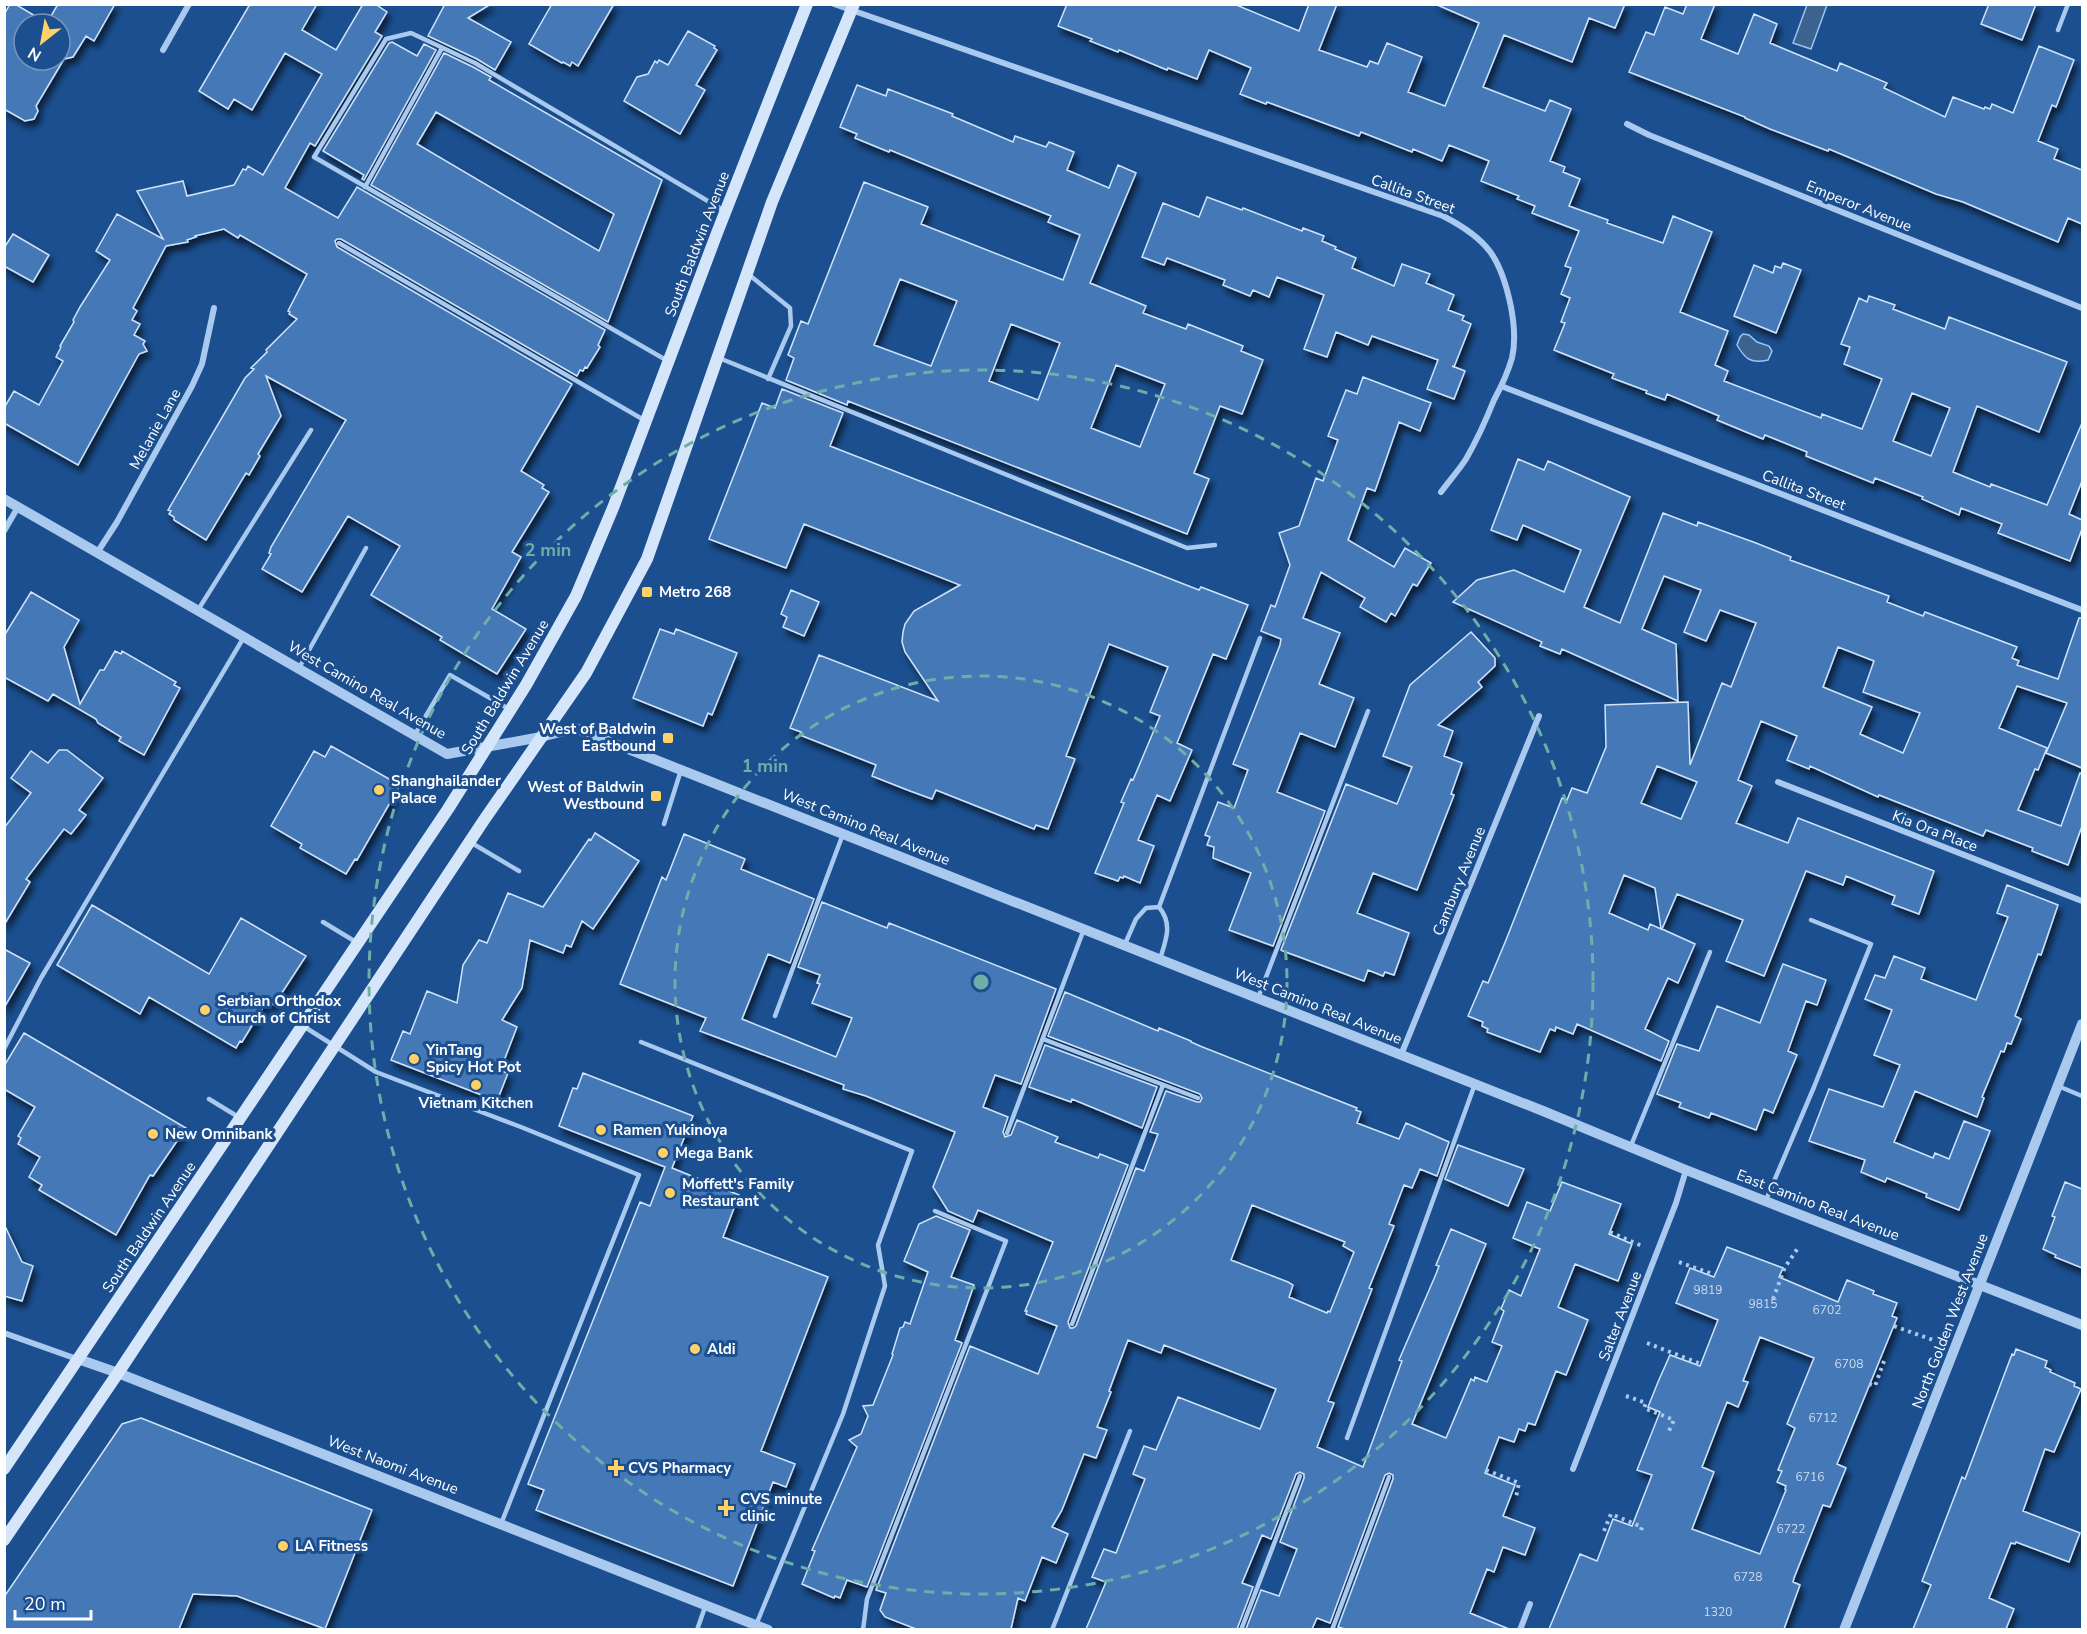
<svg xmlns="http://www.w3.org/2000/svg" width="2087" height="1634" viewBox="0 0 2087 1634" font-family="'Nunito Sans',sans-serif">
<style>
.water{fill:#3c6290;stroke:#9cc4f0;stroke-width:1.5}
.building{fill:#4478b7;stroke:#cfe3fa;stroke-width:1.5;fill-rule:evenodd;filter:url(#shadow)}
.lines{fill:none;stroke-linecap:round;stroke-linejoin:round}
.path{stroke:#a9c9ee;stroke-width:4;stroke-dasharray:3 4.5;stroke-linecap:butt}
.service{stroke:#a9c9ee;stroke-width:4.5}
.minor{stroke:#a9c9ee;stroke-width:6}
.tertiary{stroke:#a9c9ee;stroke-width:10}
.secondary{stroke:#d6e6fa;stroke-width:12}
.ring{fill:none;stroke:#6fada8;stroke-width:3;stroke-dasharray:10 8}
.poi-dot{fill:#ffd166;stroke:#1b4f8f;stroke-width:2}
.labels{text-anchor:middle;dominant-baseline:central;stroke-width:6;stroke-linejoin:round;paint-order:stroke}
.number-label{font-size:12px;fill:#d0dded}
.street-label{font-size:15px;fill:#fff;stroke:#1b4f8f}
.poi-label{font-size:15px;font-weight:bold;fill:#fff;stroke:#1b4f8f;text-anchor:start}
.centre{fill:#6fada8;stroke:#1b4f8f;stroke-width:3}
.ring-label{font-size:18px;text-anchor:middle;font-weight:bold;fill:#6fada8;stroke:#1b4f8f;stroke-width:6;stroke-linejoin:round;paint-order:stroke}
</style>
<defs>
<filter id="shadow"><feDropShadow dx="3.5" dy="6" stdDeviation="3" flood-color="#0009"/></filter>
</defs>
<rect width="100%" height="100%" fill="#1b4f8f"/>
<path class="water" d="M1807,5H1827L1811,49L1793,43Z
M1743,334L1749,335L1757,342L1769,346L1772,351L1768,360C1751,364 1745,359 1737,345L1740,337Z"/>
<path class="building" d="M10,4H15L47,23L58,4H115L94,41L86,36L73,57L64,59L36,106L38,111L34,119L25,121L4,109V15ZM24,24H60V60H24Z
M250,4H317L302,30L336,50L363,4H375L387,12L375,32L382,36L315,146L310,143L285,188L338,218L357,187L605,330L598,345L600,347L587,368L585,367L583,371L580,370L577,376L341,239H337L335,241L337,247L572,384L521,471L544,485L542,488L549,492L512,552L521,557L492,609L526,629L497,674L440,640L442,637L371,595L400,546L348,516L302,592L262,569L271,554L269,553L271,547L346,420L266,376L281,416L258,454L260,456L249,475L246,473L206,540L174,520V517L169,514L171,511L168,510L245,378L254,369L251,368L267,352L266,350L297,319L289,314L290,312L288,311L307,274L240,235L238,238L224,229L195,236L196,237L187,240L188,242L166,246L133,308L137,311L132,320L140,324L134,335L145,341L143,344L147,351L139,354L78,465L4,423V408L14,391L39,405L63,361L56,357L61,347L60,346L74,322L73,320L80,307L110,260L96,251L117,214L163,239L137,191L183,181L187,196L234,185L243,169L246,170L248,166L263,175L322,74L285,53L252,110L234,99L228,109L199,91Z
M445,4H491L468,18L511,42L495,70L477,59L428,36Z
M552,4H614L578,66L572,62L570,66L563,62L562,63L529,44Z
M1067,4H1234L1299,31L1309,4H1337L1319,50L1367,67L1370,61L1378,64L1387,43L1422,57L1408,92L1445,106L1479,23L1435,4H1625L1615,28L1589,18L1572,62L1504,35L1483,87L1545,111L1550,100L1571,109L1550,161L1565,167L1563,172L1580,179L1569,206L1608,220L1607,223L1663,243L1673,216L1712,232L1680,312L1728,331L1715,365L1728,371L1724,381L1821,418L1822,414L1862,429L1882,379L1844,364L1850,347L1841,344L1859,298L1867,302L1869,296L1895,305L1893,309L1945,329L1949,317L2067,362L2039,432L1977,406L1953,472L1990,487L1991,484L2047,505L2082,423V481L2069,514L2082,520V529L2070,561L1998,533L2002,524L1961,508L1959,515L1922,499L1923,497L1875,478L1873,483L1806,456L1807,452L1765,435L1763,439L1717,420L1719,416L1667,394L1665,400L1646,393L1647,391L1612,378L1614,374L1554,350L1565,323L1561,322L1570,298L1561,294L1571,268L1565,266L1579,231L1532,213L1535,206L1517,199L1519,196L1481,181L1489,161L1449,145L1442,161L1413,149L1412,152L1361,132L1359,136L1267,102L1266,104L1240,94L1251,68L1209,50L1197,79L1168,68L1167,70L1119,50L1118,52L1090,41L1092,39L1058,26ZM1912,393L1950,408L1931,456L1893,441Z
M1687,4H1715L1701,39L1738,54L1754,14L1777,24L1770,43L1837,71L1840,63L1887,83L1884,88L1945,117L1953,97L1984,109L1985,107L1990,109L1992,104L2013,113L2039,46L2074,60L2056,107L2052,105L2038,141L2058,149L2054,159L2082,170V224L2068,218L2058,242L1963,202L1936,194L1829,149L1828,151L1770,129L1745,118V117L1629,72L1646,32L1654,35L1665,7L1683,14Z
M1989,4H2036L2022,40L1981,24Z
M688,31L715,46L714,48L717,50L696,85L705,90L680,134L624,101L637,77L648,74L655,61L657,63L659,60L668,65Z
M392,42L417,56L424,44L436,50L364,180L362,179L364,175L323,151L389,43Z
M444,53L473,67L491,77L489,80L662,180L608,322L371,185ZM436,112L614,214L599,251L417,144Z
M857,85L886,96L888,89L953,114L952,116L1013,142L1015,136L1046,147L1049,142L1074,152L1067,170L1109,188L1118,165L1136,173L1090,283L1146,306L1143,313L1186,329L1188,324L1243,346L1241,351L1263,360L1242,414L1220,406L1194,473L1209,479L1187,534L848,401L847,405L786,380L794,358L788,355L801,321L808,324L864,182L928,207L921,224L1063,280L1080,235L1048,222L1051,216L890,150L889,152L855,138L857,134L840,127ZM900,279L957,301L931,366L874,345ZM1011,324L1060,343L1038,400L989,381ZM1116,365L1165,384L1140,447L1091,428Z
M1207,197L1242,210L1243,208L1302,231L1303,228L1324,236L1322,241L1336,247L1335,249L1356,258L1352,268L1394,286L1402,264L1430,274L1426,283L1454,295L1448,310L1464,316L1462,320L1471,324L1454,367L1452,366L1465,371L1454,399L1427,389L1438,360L1372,336L1368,345L1336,332L1327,357L1304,349L1324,295L1277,277L1269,297L1253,290L1250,296L1223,285L1225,280L1167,258L1164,265L1142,257L1163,203L1199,217Z
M13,234L49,255L33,282L4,266V248Z
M1783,263L1801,270L1776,333L1734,316L1754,265L1773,273L1775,266L1781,268Z
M1363,377L1431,403L1420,431L1399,422L1375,491L1367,488L1348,540L1394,567L1405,548L1431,563L1417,586L1413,584L1395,616L1391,613L1386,622L1360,607L1365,598L1321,572L1303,618L1340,633L1319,684L1354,698L1335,747L1300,733L1277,792L1325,811L1273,946L1229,930L1251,873L1213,858L1214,847L1207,845L1210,837L1205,835L1218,802L1234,808L1248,770L1233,764L1280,645L1281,639L1261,631L1271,605L1275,607L1290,565L1279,533L1299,526L1316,478L1323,481L1338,440L1328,436L1346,390L1357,394Z
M782,389L843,413L830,446L1199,590L1201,587L1248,605L1226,659L1213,654L1177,743L1192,750L1170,801L1157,795L1138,840L1154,846L1140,883L1124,876L1123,878L1120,877L1118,881L1095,873L1124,803L1121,802L1131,779L1133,780L1160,716L1150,712L1168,667L1109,644L1066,756L1075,759L1048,829L1036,825L1034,829L936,790L932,799L910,791L872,776L876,765L800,735L801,732L790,728L819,655L938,701L905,652L902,642L903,632L905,624L914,611L960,585L804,524L786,568L709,539L762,403L775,408Z
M1518,459L1544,470L1548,461L1630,497L1584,607L1620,623L1663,513L1697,526L1698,522L1756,543L1791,557L1790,560L1889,596L1887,602L1923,616L1925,612L2017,647L2012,658L2019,661L2017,665L2058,679L2079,618H2082V768L2046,753L2067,703L2017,686L1999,728L2047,748L2038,770L2035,769L2018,810L2061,826L2080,773H2082V826L2068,865L2032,851L2033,848L1986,830L1983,836L1879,795L1878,797L1810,766L1809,769L1787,760L1797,736L1761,721L1738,780L1752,786L1736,823L1788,843L1798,818L1934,871L1919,914L1892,904L1895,896L1846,876L1843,885L1806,871L1764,976L1726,961L1743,920L1677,894L1662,929L1695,944L1678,983L1668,978L1645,1029L1669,1041L1661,1061L1577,1024L1573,1034L1556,1027L1555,1031L1550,1029L1540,1052L1487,1032L1488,1029L1482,1026L1483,1022L1468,1016L1483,981L1488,983L1506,940L1562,798L1567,800L1572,788L1587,793L1606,747L1605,705L1688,702L1690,765L1722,683L1731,687L1756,623L1720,610L1706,641L1684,632L1701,590L1664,576L1642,629L1676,644L1678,701L1562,649L1560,654L1540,646L1542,642L1453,602L1477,580L1514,570L1564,592L1581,550L1523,525L1517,540L1491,530ZM1838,647L1874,661L1863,692L1920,713L1903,753L1860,734L1872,707L1823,687ZM1657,766L1697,782L1681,819L1641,803ZM1624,875L1655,888L1661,929L1650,924L1648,930L1609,913Z
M791,590L819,602L804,636L783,627L787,617L781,614Z
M31,592L79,620L64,647L80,704L100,670H104L115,651L121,654L122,651L176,682L174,685L180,688L144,755L119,741L121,737L98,723L96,719L53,694L48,701L4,677V636Z
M660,629L674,634L676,629L737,653L712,715L708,713L703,726L633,698Z
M1471,632L1495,658V666L1478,682L1482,687L1438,725L1453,731L1444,756L1462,763L1451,794L1454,795L1417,890L1373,873L1357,913L1409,933L1394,975L1385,972L1383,976L1368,970L1364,981L1283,951L1281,950L1346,784L1397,804L1412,767L1383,756L1410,685Z
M331,746L398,784L395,788L398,789L357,860L355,859L346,874L300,848L302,844L271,826L314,751L325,757Z
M59,750H67L103,778L79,810L86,815L71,834L64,829L26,879L30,882L4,925V828L31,793L11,778L31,751L48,763Z
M595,833L639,861L593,929L582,921L571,947L566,945L563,953L530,940L522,988L502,1020L517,1027L500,1071L508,1073L497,1101L391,1060L403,1031L410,1034L427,991L457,1003L463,965L479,940L487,943L508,893L543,907L589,839L591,840Z
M684,834L745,859L741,869L814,899L790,963L768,954L742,1019L836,1057L852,1018L812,1003L820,984L817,983L820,975L798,967L822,902L887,928L889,923L1056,989L1021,1084L995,1075L983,1107L1008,1117L1003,1132L1005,1137L1011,1135L1017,1120L1058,1137L1055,1142L1098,1158L1100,1154L1128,1165L1068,1322L1070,1328H1073L1076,1326L1136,1168L1144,1171L1158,1134L1150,1132L1166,1091L1197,1102H1200L1202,1098L1200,1094L1048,1036L1065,992L1158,1031L1159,1028L1191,1041V1042L1200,1046L1357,1108L1356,1110L1361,1112L1357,1123L1399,1139L1406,1123L1449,1142L1437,1176L1420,1169L1412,1188L1404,1185L1389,1224L1394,1226L1369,1288L1372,1289L1328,1401L1334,1403L1317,1447L1363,1467L1402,1361L1399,1360L1436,1274L1439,1266L1436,1265L1451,1229L1486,1244L1412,1424L1446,1438L1471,1379L1474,1381L1475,1377L1487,1382L1502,1346L1492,1342L1504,1311L1501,1309L1509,1290L1521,1296L1540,1249L1513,1238L1527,1202L1550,1211L1562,1182L1621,1204L1609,1234L1632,1244L1618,1281L1575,1264L1558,1307L1588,1320L1566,1375L1556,1371L1535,1425L1528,1423L1525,1431L1519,1429L1514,1442L1499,1437L1485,1473L1515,1485L1503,1516L1535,1528L1525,1555L1503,1547L1494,1572L1487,1569L1470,1613L1509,1629H1345L1338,1627L1393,1479V1475L1389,1473L1385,1475L1330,1623L1317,1618L1312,1629H1246L1261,1590L1279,1596L1297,1549L1280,1542L1304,1478V1474L1300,1472L1296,1474L1271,1539L1262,1535L1242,1583L1253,1587L1237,1629H1086L1106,1582L1092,1577L1104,1549L1116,1553L1145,1479L1133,1474L1144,1446L1156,1450L1178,1397L1260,1429L1276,1389L1164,1345L1161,1353L1128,1340L1109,1391L1111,1392L1097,1427L1107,1430L1096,1458L1084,1454L1062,1510L1052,1527L1068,1534L1056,1563L1042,1557L1025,1601L1018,1598L1011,1629H916L885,1617L880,1610L886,1593L876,1590L970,1346L1038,1374L1057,1326L1026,1314L1027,1311H1025L1053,1242L978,1210L973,1222L948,1211L933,1187L955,1132L866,1096L843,1089L844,1085L700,1031L706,1018L620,984L662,877L666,880ZM1252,1205L1345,1242L1343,1246L1354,1252L1330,1312L1328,1311L1327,1313L1289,1297L1293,1285L1288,1282L1231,1260Z
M2007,885L2058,905L2041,955L2038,954L2015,1016L2021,1019L2011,1044L2007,1043L2004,1052L2001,1051L1982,1097L1984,1098L1977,1117L1915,1091L1894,1142L1933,1158L1935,1153L1949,1159L1964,1121L1990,1131L1959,1210L1926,1197L1927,1194L1887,1178L1885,1182L1861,1172L1865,1160L1809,1141L1829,1089L1883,1107L1900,1065L1874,1055L1892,1010L1865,999L1875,975L1885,978L1894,956L1925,968L1921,979L1976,1000L2008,917L1997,913Z
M92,905L209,974L241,918L306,956L274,1005L267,1001L242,1042L240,1041L236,1048L149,997L140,1014L57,965Z
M4,949L30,963L4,1008Z
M1783,964L1826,980L1817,1005L1806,1001L1788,1051L1797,1055L1773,1113L1764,1109L1756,1130L1711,1113L1709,1118L1679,1107L1681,1103L1657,1094L1677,1044L1699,1051L1717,1006L1760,1023Z
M24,1033L186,1128L153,1176L150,1175L116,1235L39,1190L42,1185L29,1177L40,1157L18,1144L21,1138L18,1136L35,1107L4,1089V1066Z
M1045,1045L1157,1087L1142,1128L1072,1099L1071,1102L1029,1087Z
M583,1073L693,1116L672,1168L739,1195L723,1237L828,1277L761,1451L795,1464L786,1487L773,1482L733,1586L536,1510L544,1490L528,1484L640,1202L650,1206L665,1167L559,1126L573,1088L577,1089Z
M1458,1145L1524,1169L1508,1206L1445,1179Z
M2065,1182L2082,1189V1268L2055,1257L2056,1255L2043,1249L2055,1217L2052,1216Z
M936,1216L970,1230L951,1277L974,1285L955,1340L962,1343L867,1587L847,1580L840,1598L835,1596L834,1598L802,1584L815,1551L812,1550L857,1447L849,1440L861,1434L868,1416L863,1406L873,1405L893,1355L892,1354L900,1328L903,1327L905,1322L910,1324L928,1272L904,1261L919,1224Z
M4,1224L22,1262L33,1266L22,1301L4,1296Z
M1727,1247L1783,1268L1779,1277L1838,1302L1847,1280L1874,1291L1873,1294L1897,1303L1892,1316L1897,1318L1837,1464L1846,1468L1830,1507L1823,1505L1794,1578L1793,1582L1800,1585L1784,1629H1549L1580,1554L1597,1561L1613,1519L1632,1526L1652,1475L1637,1470L1660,1412L1648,1407L1658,1382L1670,1355L1700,1366L1718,1320L1676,1303L1690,1268L1714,1277ZM1760,1337L1814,1358L1787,1424L1795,1428L1778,1470L1782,1471L1777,1482L1786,1486L1785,1489L1786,1490L1760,1554L1692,1529L1714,1472L1702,1467L1727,1402L1738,1407L1748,1382L1743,1381Z
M2016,1349L2047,1361L2045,1367L2051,1370L2050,1372L2075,1383L2074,1386L2081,1389L2054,1452L2045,1449L2023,1511L2080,1533L2069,1562L2016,1542L2015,1544L2011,1543L1989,1598L2014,1609L2006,1629H1913L1931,1585L1922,1581L1962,1477L1965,1479L2012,1354L2014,1355Z
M141,1418L372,1510L325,1629L237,1596L193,1594L179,1629H4V1597L122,1424Z"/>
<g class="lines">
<path class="path" d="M1610,1232L1642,1246
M1679,1262L1715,1275
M1773,1299L1785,1267L1798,1248
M1894,1326L1933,1340
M1647,1343L1701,1364
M1869,1384L1875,1386L1884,1361
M1626,1396L1646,1403L1644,1408L1674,1420L1668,1433
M1486,1470L1519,1483L1516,1497
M1604,1531L1611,1514L1642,1527L1641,1530"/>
<path class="service" d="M2058,30L2068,4
M365,187L442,48
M339,243L644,420
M748,274L790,308L791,326L768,379
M719,358L1187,548L1215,545
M666,360L314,157L386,39L411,33L475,63L723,210
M198,610L311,430
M299,668L366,548
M414,736L450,675L509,709
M664,824L681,770
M470,842L519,871
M1159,907L1260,638
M323,922L356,942
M1125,944L1136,919L1146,908L1159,907C1173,924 1166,940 1160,959
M1258,998L1368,711
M775,1016L843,834
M303,1026L376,1072L521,1127L639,1175L501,1524
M1043,1039L1198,1098
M641,1042L912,1151L878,1245L885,1286L843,1414L756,1625
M4,1049L41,978L244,637
M2058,1086L2082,1096
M209,1099L240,1118
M1007,1133L1084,929
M1630,1148L1710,952
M1766,1200L1814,1087L1871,944L1811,920
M1072,1324L1163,1085
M1347,1438L1475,1084
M697,1630L705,1607
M863,1630L867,1599L1006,1241L935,1211
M1052,1630L1130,1431
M1241,1630L1300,1476
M1332,1630L1389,1477"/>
<path class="minor" d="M834,4L1443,216C1488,239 1501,258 1511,307C1514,323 1516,341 1512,358C1508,372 1501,387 1494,400C1486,420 1477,440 1466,459C1459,470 1449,481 1441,492
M163,50L189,4
M1627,124L1649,135L2082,308
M1501,386L2082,610
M4,531L18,507
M97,553L117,522L192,386L202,364L214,308
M1778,782L2082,901
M1401,1055L1539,716
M4,1333L77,1359
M1573,1469L1676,1203L1686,1170
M1520,1630L1530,1604"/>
<path class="tertiary" d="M4,499L447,754L541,737L575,728L1543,1111L1686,1170L2082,1325
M78,1359L118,1373L768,1630
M1844,1630L2082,1024"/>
<path class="secondary" d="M4,1469L448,809L526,685L576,596L613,508L717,233L807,4
M4,1540L118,1373L484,820L586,673L647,559L772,202L854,4"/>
</g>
<g class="ring">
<circle cx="981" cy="982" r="306"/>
<circle cx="981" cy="982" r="612"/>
</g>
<g class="poi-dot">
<rect x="641" y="586" width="12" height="12" rx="3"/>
<rect x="662" y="732" width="12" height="12" rx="3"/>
<circle cx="379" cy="790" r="6"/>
<rect x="650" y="790" width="12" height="12" rx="3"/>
<circle cx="205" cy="1010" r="6"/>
<circle cx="414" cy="1059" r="6"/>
<circle cx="476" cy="1085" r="6"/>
<circle cx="601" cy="1130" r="6"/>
<circle cx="153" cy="1134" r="6"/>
<circle cx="663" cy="1153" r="6"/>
<circle cx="670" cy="1193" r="6"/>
<circle cx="695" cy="1349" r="6"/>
<path d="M613 1459h6v6h6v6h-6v6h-6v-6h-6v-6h6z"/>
<path d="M723 1499h6v6h6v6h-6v6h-6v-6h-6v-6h6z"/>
<circle cx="283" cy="1546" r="6"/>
</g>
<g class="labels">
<g class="number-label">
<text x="1708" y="1290">9819</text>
<text x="1763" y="1304">9815</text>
<text x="1827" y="1310">6702</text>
<text x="1849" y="1364">6708</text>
<text x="1823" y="1418">6712</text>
<text x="1810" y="1477">6716</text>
<text x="1791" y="1529">6722</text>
<text x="1748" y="1577">6728</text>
<text x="1718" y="1612">1320</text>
</g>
<g class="street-label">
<text transform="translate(1413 194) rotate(20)">Callita Street</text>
<text transform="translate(1859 206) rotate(22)">Emperor Avenue</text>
<text transform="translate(697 244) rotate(-69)">South Baldwin Avenue</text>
<text transform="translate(155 429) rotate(-61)">Melanie Lane</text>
<text transform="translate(1804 490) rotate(21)">Callita Street</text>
<text transform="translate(505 687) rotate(-59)">South Baldwin Avenue</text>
<text transform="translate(367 690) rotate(30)">West Camino Real Avenue</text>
<text transform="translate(866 827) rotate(22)">West Camino Real Avenue</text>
<text transform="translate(1935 831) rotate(21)">Kia Ora Place</text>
<text transform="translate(1459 881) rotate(-68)">Cambury Avenue</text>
<text transform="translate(1318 1006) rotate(22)">West Camino Real Avenue</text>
<text transform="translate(1818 1205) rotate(21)">East Camino Real Avenue</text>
<text transform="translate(149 1227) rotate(-56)">South Baldwin Avenue</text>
<text transform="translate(1620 1316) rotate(-69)">Salter Avenue</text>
<text transform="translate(1950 1321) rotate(-69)">North Golden West Avenue</text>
<text transform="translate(393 1465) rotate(21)">West Naomi Avenue</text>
</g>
<g class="poi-label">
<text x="659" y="592">Metro 268</text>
<text x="656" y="729" text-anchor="end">West of Baldwin<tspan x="656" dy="17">Eastbound</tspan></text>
<text x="391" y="781">Shanghailander<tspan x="391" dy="17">Palace</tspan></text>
<text x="644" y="787" text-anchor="end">West of Baldwin<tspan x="644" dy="17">Westbound</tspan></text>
<text x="217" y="1001">Serbian Orthodox<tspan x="217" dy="17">Church of Christ</tspan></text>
<text x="426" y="1050">YinTang<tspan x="426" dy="17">Spicy Hot Pot</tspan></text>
<text x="476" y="1103" text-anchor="middle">Vietnam Kitchen</text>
<text x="613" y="1130">Ramen Yukinoya</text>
<text x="165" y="1134">New Omnibank</text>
<text x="675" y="1153">Mega Bank</text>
<text x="682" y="1184">Moffett's Family<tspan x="682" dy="17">Restaurant</tspan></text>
<text x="707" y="1349">Aldi</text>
<text x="628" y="1468">CVS Pharmacy</text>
<text x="740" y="1499">CVS minute<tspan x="740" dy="17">clinic</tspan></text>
<text x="295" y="1546">LA Fitness</text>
</g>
</g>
<circle cx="981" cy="982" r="9" class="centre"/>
<g class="ring-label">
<text x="548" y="556">2 min</text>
<text x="765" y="772">1 min</text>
</g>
<rect width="2087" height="1634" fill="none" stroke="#ffffff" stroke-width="12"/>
<g transform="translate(42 42) rotate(211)"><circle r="28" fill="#1b4f8f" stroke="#7695bc" stroke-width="1.5"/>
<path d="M0-4.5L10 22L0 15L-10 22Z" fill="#ffd166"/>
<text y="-9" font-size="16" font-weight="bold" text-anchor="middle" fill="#ffffff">N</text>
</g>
<path d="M15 1610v9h76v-9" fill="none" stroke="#ffffff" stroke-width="3"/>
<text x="24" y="1610" font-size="18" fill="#ffffff" stroke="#1b4f8f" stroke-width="4.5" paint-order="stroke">20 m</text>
</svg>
